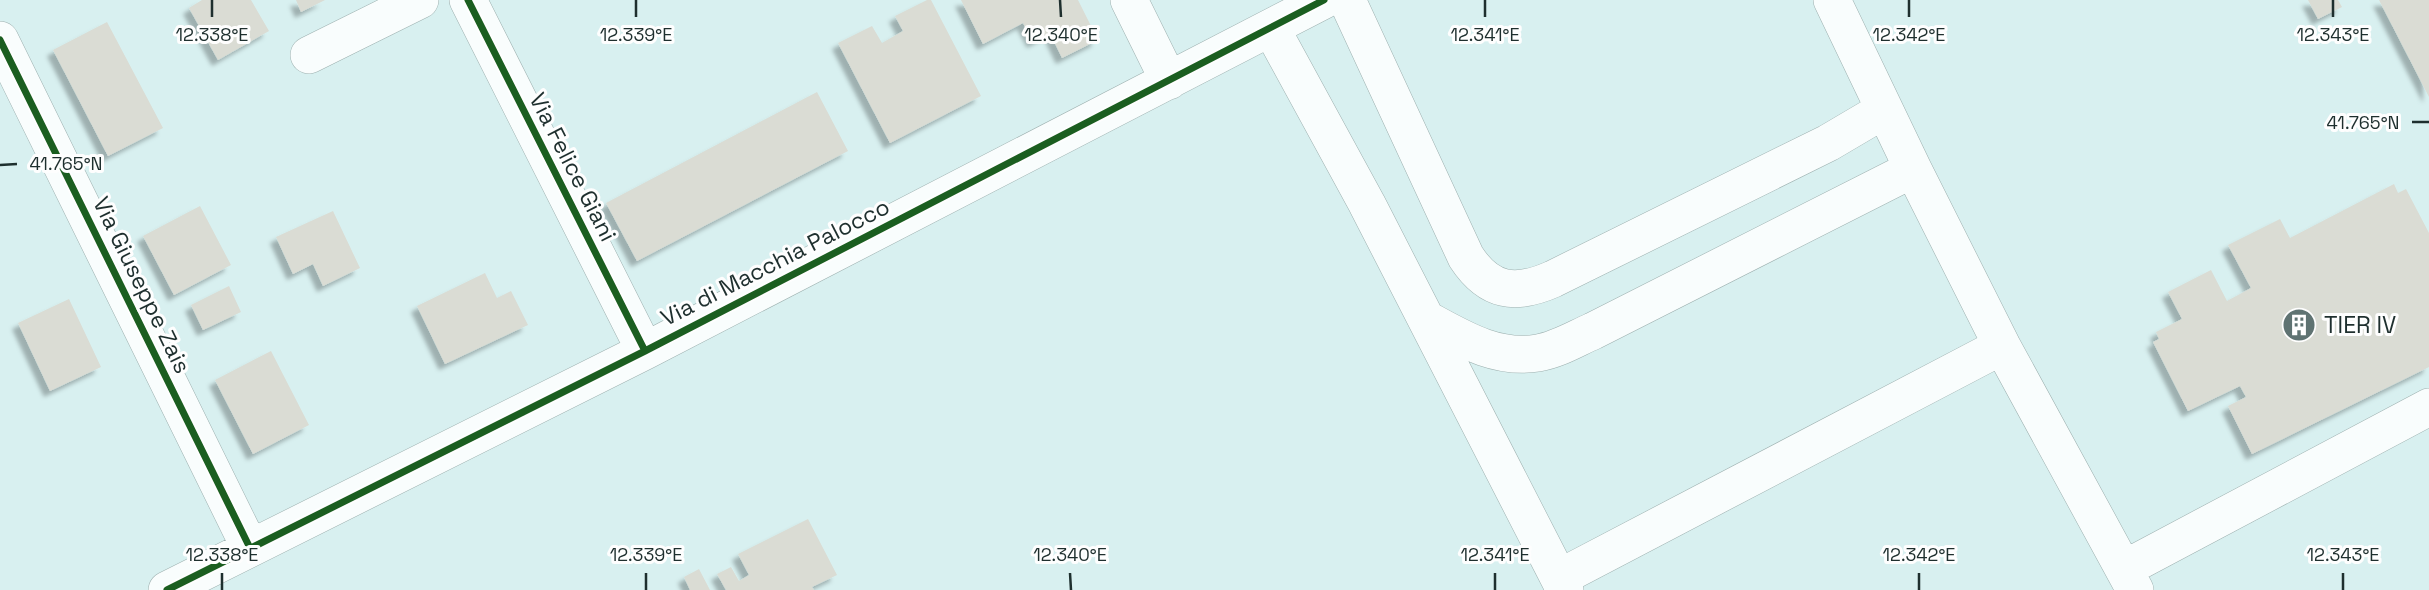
<svg xmlns="http://www.w3.org/2000/svg" width="2429" height="590" viewBox="0 0 2429 590" font-family="'Space Grotesk',sans-serif">
<style>
.building{fill:#dadcd4;filter:url(#shadow)}
.lines{fill:none;stroke-linecap:round;stroke-linejoin:round}
.minor-casing{stroke:#9db0af;stroke-width:38}
.minor{stroke:#f9fdfd;stroke-width:37}
.cycleway-casing{stroke:#fefefe;stroke-width:11}
.cycleway{stroke:#1b5e20;stroke-width:7}
.ticks{fill:none;stroke:#1e2f2e;stroke-width:2.5}
.labels{text-anchor:middle;dominant-baseline:central;stroke-width:6;stroke-linejoin:round;paint-order:stroke}
.street-label{font-size:23px;fill:#1e2f2e;stroke:#fefefe}
.poi-label{font-size:23px;fill:#1e2f2e;stroke:#fefefe;text-anchor:start}
.ticks-label{font-size:18px;text-anchor:middle;fill:#1e2f2e;stroke:#fefefe;stroke-width:6;stroke-linejoin:round;paint-order:stroke}
</style>
<defs>
<filter id="shadow"><feDropShadow dx="-6" dy="6" stdDeviation="2" flood-color="#0004"/></filter>
</defs>
<rect width="100%" height="100%" fill="#d8f0f0"/>
<path class="building" d="M202,0H251L269,31L218,60L189,8Z
M296,0H325L301,12Z
M927,0H931L981,96L890,143L838,43L872,26L882,43L903,31L895,16Z
M961,0H1078L1098,40L1062,58L1050,33L1033,42L1023,23L983,44Z
M2308,0H2338L2342,7L2318,19Z
M2379,0H2429V97Z
M107,22L163,128L108,156L53,50Z
M817,92L848,151L637,261L606,203Z
M2394,184L2398,193L2406,189L2429,233V367L2252,454L2228,406L2246,397L2240,386L2188,411L2153,342L2159,339L2156,332L2182,319L2168,292L2211,270L2227,301L2251,288L2228,245L2280,219L2290,238Z
M200,206L231,265L174,295L143,236Z
M333,211L360,268L323,286L313,264L293,274L276,237Z
M485,273L497,298L511,291L528,325L445,364L417,306Z
M229,286L241,312L203,330L191,305Z
M69,299L101,367L50,391L18,323Z
M271,351L309,425L253,454L215,380Z
M808,519L837,575L812,587L814,590H726L717,574L731,567L739,581L749,575L738,554Z
M699,569L710,590H690L684,577Z"/>
<g class="lines">
<defs>
<path id="minor" d="M468,0L645,351
M1129,0L1169,81
M1347,0L1466,257C1489,292 1515,296 1553,279L1828,143L1884,110
M1832,0L1913,169L2002,346L2135,590
M1271,28L1367,204L1565,590
M0,40L250,548
M309,55L420,0
M1426,319C1461,338 1496,360 1538,353C1557,350 1575,339 1593,331L1913,169
M2124,569L2429,407
M1559,578L2002,346
M167,590L645,351L1324,0"/>
</defs>
<use href="#minor" class="minor-casing"/>
<use href="#minor" class="minor"/>
<defs>
<path id="cycleway" d="M468,0L645,351
M0,40L250,548
M167,590L645,351L1324,0"/>
</defs>
<use href="#cycleway" class="cycleway-casing"/>
<use href="#cycleway" class="cycleway"/>
</g>
<path class="ticks" d="M212,0V17M636,0V17M1060,0L1061,17M1485,0V17M1909,0V17M2333,0V17M2412,122H2429M0,165L17,164M222,573V590M646,573V590M1070,573L1071,590M1495,573V590M1919,573V590M2343,573V590"/>
<defs>
<symbol id="building-disc" viewBox="-11 -11 22 22"><circle r="9.5" fill="#5f7372" stroke="#fefefe"/><path d="M-4-6H4V6H1V3H-1V6H-4ZM-2.5-4.3h1.7v1.8h-1.7ZM.8-4.3h1.7v1.8H.8ZM-2.5-1h1.7V.8h-1.7ZM.8-1h1.7V.8H.8Z" fill="#fff"/></symbol>
</defs>
<g fill-rule="evenodd">
<use href="#building-disc" x="2280" y="306" width="38" height="38"/>
</g>
<g class="labels">
<g class="street-label">
<text transform="translate(573 167) rotate(63)">Via Felice Giani</text>
<text transform="translate(775 262) rotate(-27)">Via di Macchia Palocco</text>
<text transform="translate(142 285) rotate(64)">Via Giuseppe Zais</text>
</g>
<g class="poi-label">
<text x="2324" y="325">TIER IV</text>
</g>
</g>
<g class="ticks-label">
<text x="212" y="41">12.338°E</text>
<text x="636" y="41">12.339°E</text>
<text x="1061" y="41">12.340°E</text>
<text x="1485" y="41">12.341°E</text>
<text x="1909" y="41">12.342°E</text>
<text x="2333" y="41">12.343°E</text>
<text x="2363" y="129">41.765°N</text>
<text x="66" y="170">41.765°N</text>
<text x="222" y="561">12.338°E</text>
<text x="646" y="561">12.339°E</text>
<text x="1070" y="561">12.340°E</text>
<text x="1495" y="561">12.341°E</text>
<text x="1919" y="561">12.342°E</text>
<text x="2343" y="561">12.343°E</text>
</g>
</svg>
